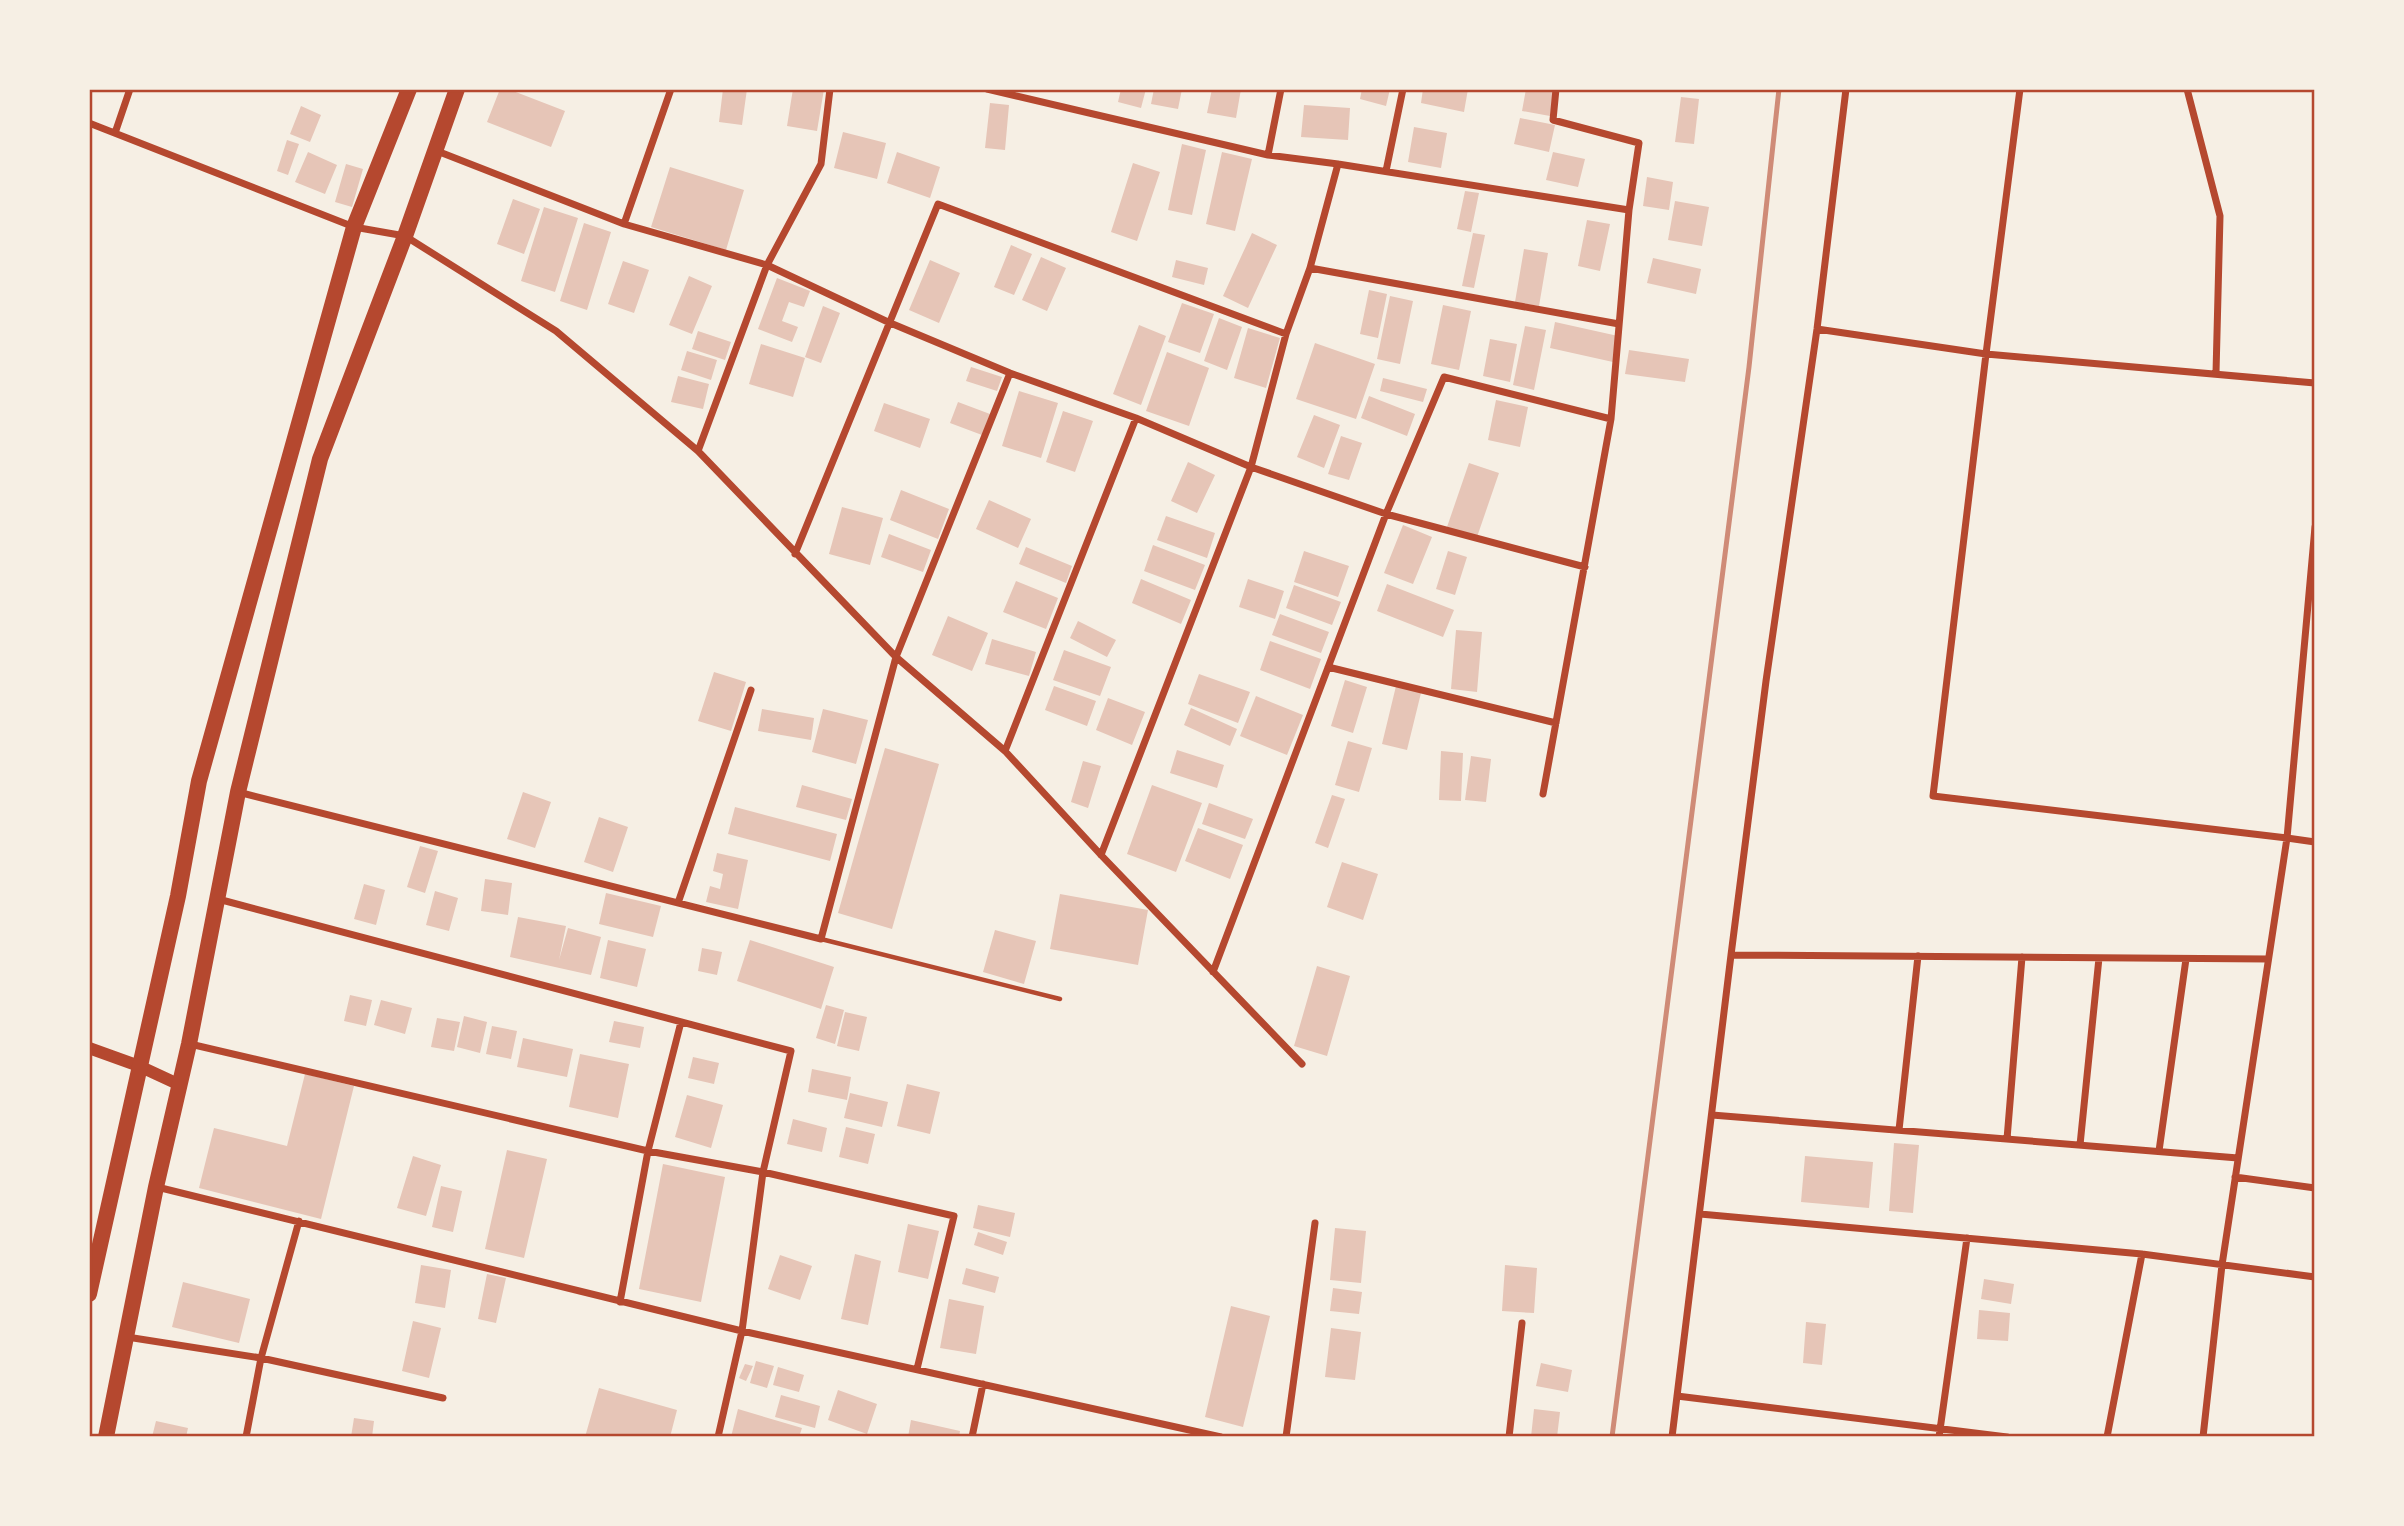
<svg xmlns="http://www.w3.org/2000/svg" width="2404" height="1526" viewBox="0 0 2404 1526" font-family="Figtree,sans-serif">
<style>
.building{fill:#e6c5b7}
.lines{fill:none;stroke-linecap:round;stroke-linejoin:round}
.service{stroke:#b5482f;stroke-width:4.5}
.minor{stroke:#b5482f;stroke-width:7}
.tertiary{stroke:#b5482f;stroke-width:12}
.trunk{stroke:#b5482f;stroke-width:16}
.rail{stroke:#cf8b77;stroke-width:5}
.neatline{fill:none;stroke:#b5482f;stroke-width:2.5}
</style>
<rect width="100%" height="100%" fill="#f6efe4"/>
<path class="building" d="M500,89H508L565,111L551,147L487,122Z
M723,89H747L742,125L719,122Z
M793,89H824L817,131L787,126Z
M1121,89H1146L1141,108L1118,102Z
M1154,89H1182L1178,109L1151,104Z
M1212,89H1241L1236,118L1207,113Z
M1362,89H1390L1386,106L1360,99Z
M1423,89H1468L1464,112L1421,103Z
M1526,89H1554L1550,116L1522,111Z
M1681,97L1699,99L1694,144L1675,142Z
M990,103L1009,105L1005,150L985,148Z
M1304,105L1350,108L1348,140L1301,137Z
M301,106L321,115L310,142L290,134Z
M1520,118L1555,125L1549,152L1514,144Z
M1414,127L1447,133L1441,168L1408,162Z
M843,132L886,143L877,179L834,168Z
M287,140L299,144L288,175L277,171Z
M1182,144L1206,150L1192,215L1168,210Z
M308,152L337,165L325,194L295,182Z
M897,152L940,167L930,198L887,183Z
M1222,152L1252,159L1235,231L1206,224Z
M1553,152L1585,159L1578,187L1546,180Z
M1133,163L1160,172L1137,241L1111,232Z
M346,164L363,169L352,207L335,202Z
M670,167L744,190L726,250L651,227Z
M1647,177L1673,182L1669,210L1643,206Z
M1465,191L1479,193L1471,232L1457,229Z
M513,199L540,209L524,254L497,244Z
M1675,201L1709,207L1702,246L1668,240Z
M544,207L578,218L555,292L521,281Z
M1587,220L1610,224L1600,271L1578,266Z
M584,223L611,232L587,310L560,301Z
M1252,233L1277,245L1248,308L1223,296Z
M1473,233L1485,235L1474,288L1462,286Z
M1011,245L1032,254L1014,295L994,287Z
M1524,249L1548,253L1539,306L1515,302Z
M1041,257L1066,268L1047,311L1022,300Z
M1653,258L1701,269L1696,294L1647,283Z
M930,260L960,273L939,323L909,310Z
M1176,260L1208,268L1204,285L1172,277Z
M623,261L649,270L634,313L608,304Z
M689,276L712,286L692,334L669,325Z
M777,278L810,291L804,307L789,302L782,321L798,327L792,342L758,329Z
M1369,290L1387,294L1378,338L1360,334Z
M1390,296L1413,301L1400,364L1377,359Z
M1182,303L1214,314L1200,353L1168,342Z
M1443,305L1471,311L1459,370L1431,364Z
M823,306L840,313L821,363L805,357Z
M1219,318L1242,327L1227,370L1204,361Z
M1555,322L1618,336L1613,362L1550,348Z
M1139,325L1166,336L1141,405L1113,394Z
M1525,326L1546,330L1534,390L1513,385Z
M1248,328L1280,338L1266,388L1234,378Z
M698,331L731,342L725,360L692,349Z
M1490,339L1517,344L1510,382L1483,376Z
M1315,343L1375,364L1356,419L1296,399Z
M761,344L805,358L793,397L749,384Z
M1629,350L1689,359L1685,382L1625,374Z
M687,351L717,360L711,380L681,370Z
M1167,352L1209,368L1189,426L1146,411Z
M971,367L1002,377L997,391L966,381Z
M678,376L709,384L703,409L671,402Z
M1383,378L1427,389L1423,402L1380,391Z
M1019,391L1058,403L1041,458L1002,446Z
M1369,396L1415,414L1407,436L1361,418Z
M1496,400L1528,407L1520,447L1488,440Z
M958,402L990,414L982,435L950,423Z
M884,403L930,419L920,448L874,431Z
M1063,411L1093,421L1075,472L1046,462Z
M1314,415L1340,425L1324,468L1297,457Z
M1341,436L1362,443L1349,480L1328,474Z
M1188,462L1215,475L1197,513L1171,501Z
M1469,463L1499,473L1477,537L1447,527Z
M901,490L949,509L938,539L890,520Z
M989,500L1031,519L1018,548L976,529Z
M842,507L883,518L870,565L829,554Z
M1166,516L1215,533L1207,558L1157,540Z
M1403,525L1432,537L1413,584L1384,573Z
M889,534L931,550L923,572L881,557Z
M1153,545L1205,565L1195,590L1144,571Z
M1026,547L1072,566L1066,583L1019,564Z
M1304,551L1349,566L1338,597L1294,582Z
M1448,551L1467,557L1455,595L1436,589Z
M1141,579L1191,600L1181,624L1132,603Z
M1248,579L1284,591L1275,619L1239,607Z
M1016,581L1058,598L1046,629L1003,612Z
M1387,584L1454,610L1443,637L1377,611Z
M1294,585L1341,602L1332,625L1286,608Z
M1280,614L1329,632L1321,653L1272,635Z
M948,616L988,633L972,671L932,655Z
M1078,621L1116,640L1107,657L1070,638Z
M1456,630L1482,632L1477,692L1451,689Z
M992,639L1036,652L1029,676L985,664Z
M1270,641L1321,659L1310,689L1260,670Z
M1064,650L1111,667L1100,696L1053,680Z
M714,672L746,682L731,731L698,721Z
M1199,674L1250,692L1238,723L1188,704Z
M1345,680L1367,687L1353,733L1331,726Z
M1054,686L1096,701L1087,726L1045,710Z
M1396,686L1421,693L1407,750L1382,744Z
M1256,696L1303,715L1287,755L1240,736Z
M1108,698L1145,712L1132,745L1096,730Z
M1191,708L1237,729L1230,746L1184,725Z
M762,709L814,718L811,740L758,731Z
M823,709L868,720L856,764L812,752Z
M1348,741L1372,748L1359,792L1335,785Z
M885,748L939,764L892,929L838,913Z
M1177,750L1224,765L1217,788L1170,773Z
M1441,751L1463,753L1461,801L1439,800Z
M1471,756L1491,759L1486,802L1465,800Z
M1083,761L1101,766L1088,808L1071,802Z
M802,785L852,799L846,820L796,807Z
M1152,785L1202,803L1176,872L1127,854Z
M523,792L551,802L535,848L507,839Z
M1332,795L1345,799L1328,848L1315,843Z
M1209,803L1253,819L1245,839L1202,824Z
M735,807L837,834L830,861L728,834Z
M599,817L628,827L613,872L584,862Z
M1198,828L1243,845L1230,879L1185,861Z
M420,846L438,851L425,893L407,887Z
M717,853L748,860L738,909L706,902L710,886L720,889L723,874L713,871Z
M1342,862L1378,874L1363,920L1327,907Z
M485,879L512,883L508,915L481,911Z
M364,884L385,890L376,925L354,919Z
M435,891L458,898L449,931L426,925Z
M606,893L661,906L653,937L599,924Z
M1060,894L1148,910L1138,965L1050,949Z
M518,917L566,926L559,960L568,928L601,937L591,975L510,957Z
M995,930L1036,941L1024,984L983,972Z
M608,940L646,949L637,987L600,978Z
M750,940L834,967L821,1009L737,981Z
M702,948L722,952L717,975L698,971Z
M1317,966L1350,976L1327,1056L1294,1046Z
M350,995L372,1000L366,1026L344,1021Z
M381,1000L412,1008L405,1034L374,1025Z
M826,1005L844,1010L835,1044L816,1038Z
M845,1012L867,1017L859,1051L837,1046Z
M464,1016L487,1022L480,1053L457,1047Z
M437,1018L460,1022L454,1051L431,1047Z
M614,1021L644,1027L640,1048L609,1042Z
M492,1026L517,1031L511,1059L486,1054Z
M523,1038L573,1049L567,1077L517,1067Z
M580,1054L629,1064L618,1118L569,1107Z
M693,1057L719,1063L714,1084L688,1078Z
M812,1069L851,1077L847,1100L808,1092Z
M305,1074L354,1086L321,1219L199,1188L214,1128L287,1146Z
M907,1084L940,1092L930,1134L897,1126Z
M850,1093L888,1102L882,1127L844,1118Z
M687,1095L723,1105L711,1148L675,1137Z
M793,1119L827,1128L822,1152L787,1144Z
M846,1127L875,1134L868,1164L839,1157Z
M1894,1143L1919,1145L1913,1213L1889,1211Z
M507,1150L547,1159L524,1258L485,1249Z
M413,1156L441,1165L426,1216L397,1208Z
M1805,1156L1873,1162L1869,1208L1801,1202Z
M663,1164L725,1177L701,1302L639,1289Z
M441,1186L462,1191L453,1232L432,1227Z
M978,1205L1015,1213L1010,1237L973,1228Z
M908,1224L939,1231L928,1279L898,1272Z
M1335,1228L1366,1231L1361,1283L1330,1280Z
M978,1232L1007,1242L1003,1255L974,1245Z
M855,1254L881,1261L868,1325L841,1319Z
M780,1255L812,1266L800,1300L768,1289Z
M421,1265L451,1270L445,1308L415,1303Z
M1505,1265L1537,1268L1534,1313L1502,1311Z
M966,1268L999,1277L995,1293L962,1284Z
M487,1274L506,1278L496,1323L478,1319Z
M1984,1279L2014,1284L2011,1304L1981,1299Z
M183,1282L250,1299L239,1343L172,1327Z
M1333,1288L1362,1292L1359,1314L1330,1311Z
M949,1299L984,1306L976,1354L940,1348Z
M1231,1306L1270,1316L1243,1427L1205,1417Z
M1979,1310L2010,1313L2008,1341L1977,1339Z
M413,1321L441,1328L429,1378L402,1371Z
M1806,1322L1826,1324L1822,1365L1803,1363Z
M1331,1328L1361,1332L1355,1380L1325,1377Z
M756,1361L774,1366L767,1388L750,1383Z
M1541,1363L1572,1370L1568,1392L1536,1386Z
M745,1364L753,1366L746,1381L739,1378Z
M778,1367L804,1375L799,1392L773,1385Z
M599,1388L677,1410L670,1437H585Z
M838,1390L877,1404L867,1434L828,1420Z
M781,1395L820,1406L815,1428L775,1417Z
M738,1409L802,1428L799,1437H731Z
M1534,1409L1560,1412L1557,1437H1531Z
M354,1418L374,1421L372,1437H351Z
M911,1420L960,1431L959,1437H908Z
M156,1421L188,1428L186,1437H152Z"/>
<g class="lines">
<path class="service" d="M821,939L1060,999"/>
<path class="minor" d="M987,89L1268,155
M2020,89L1986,354L1933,796L2287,838L2315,527
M2187,89L2220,216L2216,373
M89,123L354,227L405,236L556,331L698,451L896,657L1005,751L1101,855L1302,1064
M115,133L130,89
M437,151L624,224L767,265L888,322L1010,373L1136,418L1251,467L1386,514L1585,567
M1338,164L1629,210
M1386,171L1403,89
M624,224L671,89
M1310,268L1619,324
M1817,329L1986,354L2315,383
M698,451L767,265L821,164L830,89
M795,554L938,204L1286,334
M1328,667L1556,723
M1005,751L1136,418
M238,792L821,939L896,657L1010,373
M1543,794L1611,419
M1101,855L1251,467L1286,334L1310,268L1338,164L1268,155L1281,89
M218,899L791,1051L763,1172L742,1331L718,1437
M678,903L751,690
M1731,955L2268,959
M1213,972L1386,514L1444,377L1611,419L1629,210L1639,143L1553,120L1556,89
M190,1044L648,1151L763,1172L954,1216L917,1369
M1712,1115L2238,1158
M1899,1130L1918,956
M2007,1139L2022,957
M2080,1145L2099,958
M2159,1151L2186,959
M2235,1177L2315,1188
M157,1187L742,1331L1221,1437
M1700,1214L2142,1254L2315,1277
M620,1302L648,1151L681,1022
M127,1337L261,1358L443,1398
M1677,1396L2007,1437
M246,1437L261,1358L299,1221
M972,1437L983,1384
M1286,1437L1315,1223
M1509,1437L1522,1323
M1672,1437L1731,955L1766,681L1817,329L1846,89
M1939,1437L1967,1238
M2107,1437L2142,1254
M2203,1437L2222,1265L2287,838L2315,842"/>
<path class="tertiary" d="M89,1048L139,1066L180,1085"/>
<path class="trunk" d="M89,1294L178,896L199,781L354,227L409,89
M106,1437L156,1187L189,1044L238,792L320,459L405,236L457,89"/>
<path class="rail" d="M1612,1437L1749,367L1779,89"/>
</g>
<rect width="2404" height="1526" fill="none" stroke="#f6efe4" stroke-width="182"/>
<rect x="91" y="91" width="2222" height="1344" class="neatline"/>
</svg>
